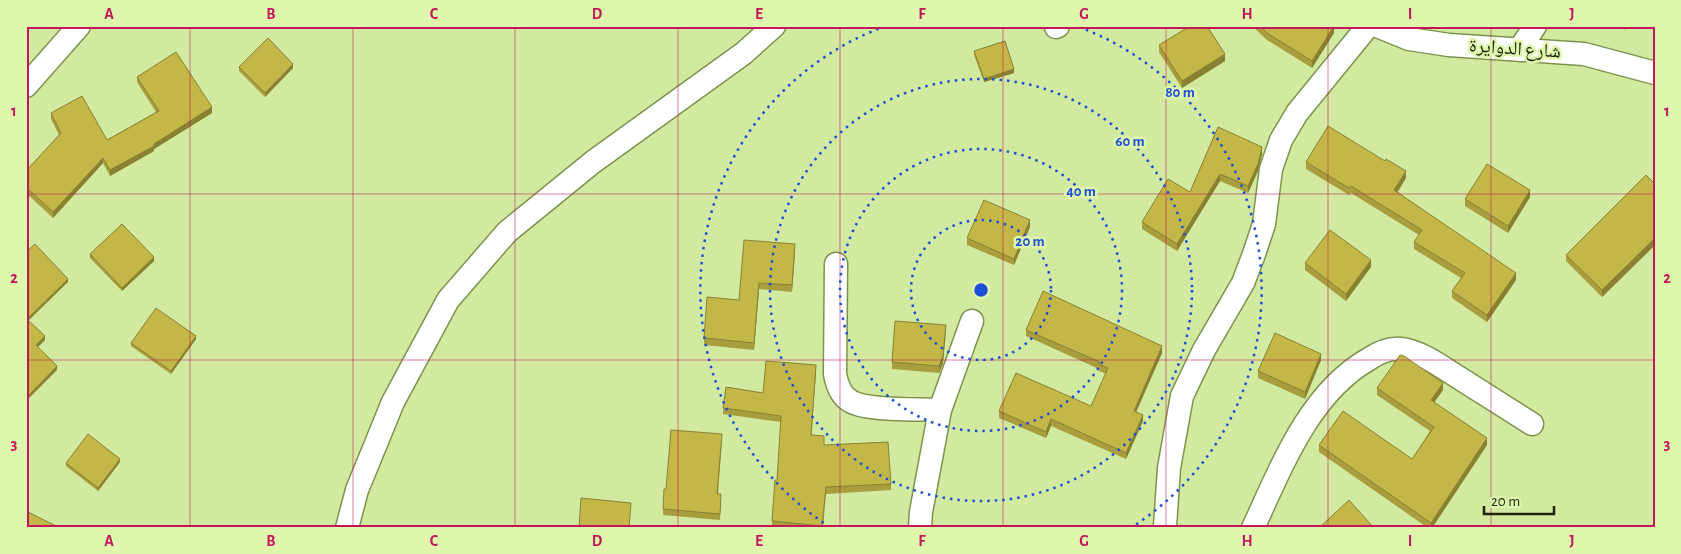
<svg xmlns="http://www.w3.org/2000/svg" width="1681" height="554" viewBox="0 0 1681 554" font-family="'Alegreya Sans','Noto Naskh Arabic',sans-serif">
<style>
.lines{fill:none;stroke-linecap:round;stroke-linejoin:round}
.street-casing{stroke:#7d934d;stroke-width:25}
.street{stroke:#fff;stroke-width:22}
.wall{fill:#a89e3d}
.shaded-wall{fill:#888132}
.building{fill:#c3b847;stroke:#888132}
.grid{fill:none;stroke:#c2185b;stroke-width:1;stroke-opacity:0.55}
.ring{fill:none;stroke:#1d4ed8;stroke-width:2.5;stroke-dasharray:2.5 5}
.labels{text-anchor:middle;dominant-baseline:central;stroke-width:5;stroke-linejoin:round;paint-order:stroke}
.street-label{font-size:19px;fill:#1c2407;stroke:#def7ad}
.centre{fill:#1d4ed8;stroke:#def7ad;stroke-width:2.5}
.ring-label{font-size:15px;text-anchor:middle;font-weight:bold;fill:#1d4ed8;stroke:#def7ad;stroke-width:5;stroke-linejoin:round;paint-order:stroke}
.neatline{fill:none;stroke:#c2185b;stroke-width:2}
.grid-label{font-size:16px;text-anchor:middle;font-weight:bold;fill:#c2185b}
</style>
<rect width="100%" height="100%" fill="#d1eaa0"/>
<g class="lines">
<defs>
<path id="street" d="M1377,26L1409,39L1449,45L1584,54L1655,73
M1056,27L1058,26
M1519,50L1535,26
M26,86L79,26
M836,264L835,374C837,385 841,397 852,402C869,411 919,409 940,410
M1165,526L1169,468L1182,396L1204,350L1243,283L1254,254L1264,224L1271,169L1281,140L1297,113L1368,26
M347,528L357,490L393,402L448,300L507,232L593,162L744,53L774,26
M920,528L921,512L940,410L972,321
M1253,528C1281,468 1309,393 1369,359C1378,353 1390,348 1401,349C1423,352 1443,368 1461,379C1485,394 1508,409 1532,424"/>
</defs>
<use href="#street" class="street-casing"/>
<use href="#street" class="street"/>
</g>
<path class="wall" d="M1252,26H1334V33L1312,68L1267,40Z
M1620,26H1627L1625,30Z
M1159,45L1225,61L1182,88L1159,52Z
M974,51L1014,73L984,82L974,55Z
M239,67L293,68L265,97L239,71Z
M137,77L212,113L154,149V151L110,176L103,163L53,218L26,193V171L59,135L51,119V113L107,140L156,112L137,82Z
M1218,127L1262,154L1258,171L1248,193L1220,181L1177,251L1142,229V222L1190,192Z
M1306,162L1406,178L1398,192L1516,280L1487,322L1452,298V291L1461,278L1414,249V242L1419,235L1351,193L1349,195L1306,169Z
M1655,184V245L1602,297L1566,261V255Z
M1530,197L1508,233L1465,206V199Z
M1030,227L1014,265L967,245V238Z
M795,251L792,292L759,289L754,350L704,345V338L739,300Z
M90,254L154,261L122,291L90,258Z
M1305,263L1371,267L1346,301L1305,270Z
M1026,330L1162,353L1136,412L1143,421L1126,459L1051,426L1046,438L999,418V411L1091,406L1106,374L1099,371V369L1026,336Z
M946,332L943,363L939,373L892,369V362Z
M196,339L171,374L131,346V343Z
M1321,360L1305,399L1258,378V371Z
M816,371L811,435L824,445L891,484V490L826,494L823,528H772V521L777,480L781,422L723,414V408L763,393Z
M1377,388L1443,390L1434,402L1487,445L1432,528H1428L1319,452V445L1412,459L1430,431L1377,395Z
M722,440L718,494L721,500L720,520L663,515V509L666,489Z
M120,462L98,491L66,466V463Z"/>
<path class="shaded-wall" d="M1334,26V33L1312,68V61Z
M1225,54V61L1182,88V81Z
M293,64V68L265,97V93Z
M1014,69V73L984,82V79Z
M212,107V113L154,149V151L110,176V170L154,144Z
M1262,147V154L1258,171L1248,193V186Z
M103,158V163L53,218V212Z
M1406,171V178L1394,196V190Z
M1220,174V181L1177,251V244Z
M1530,190V197L1508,233V226Z
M1030,220V227L1014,265V259Z
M1655,238V245L1602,297V290Z
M795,244V251L792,292V285Z
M154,257V261L122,291V288Z
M1371,260V267L1346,301V294Z
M1516,273V280L1487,322V315Z
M68,279V282L27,322V319Z
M759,283V289L754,350V343Z
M946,325L943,363L939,373V366Z
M45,336V340L36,349V345Z
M196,336V339L171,374V371Z
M1162,346V353L1134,417V411Z
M1321,354V360L1305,399V392Z
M816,365V371L811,441V435Z
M57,366V370L26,401V398Z
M1443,383V390L1431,407V400Z
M1143,415V421L1126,459V453Z
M1051,419V426L1046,438V432Z
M1487,438V445L1432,528H1431V523Z
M120,459V462L98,491V488Z"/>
<path class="building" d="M1190,26H1207L1225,54L1182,81L1159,45Z
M1260,26H1334L1312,61L1267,33Z
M268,38L293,64L265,93L239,67Z
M1005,41L1014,69L984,79L974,51Z
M176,52L212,107L154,144V146L110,170L103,158L53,212L26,187V171L61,133L51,113L82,96L107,140L159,111L137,77Z
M1328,126L1385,161L1386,159L1406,171L1394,190L1516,273L1487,315L1452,291L1465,273L1414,242L1422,230L1351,186L1349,188L1306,162Z
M1218,127L1262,147L1258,164L1248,186L1220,174L1177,244L1142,222L1168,179L1190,192Z
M1487,164L1530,190L1508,226L1465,199Z
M1646,175L1655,184V238L1602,290L1566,255Z
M984,200L1030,220L1014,259L967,238Z
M122,224L154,257L122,288L90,254Z
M1330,230L1371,260L1346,294L1305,263Z
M744,240L795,244L792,285L759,283L754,343L704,338L707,297L739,300Z
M35,244L68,279L27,319L45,336L36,345L57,366L26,398V252Z
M1043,291L1162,346L1134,411L1143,415L1126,453L1051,419L1046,432L999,411L1016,373L1091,406L1108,368L1099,364L1100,362L1026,330Z
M156,308L196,336L171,371L131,343Z
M895,321L946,325L943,356L939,366L892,362Z
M1275,333L1321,354L1305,392L1258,371Z
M1400,355L1404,356L1443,383L1431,400L1487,438L1431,523L1319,445L1343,411L1412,459L1434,427L1377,388Z
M766,361L816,365L811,435L824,436V445L888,442L891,484L826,487L822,526L772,521L775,480H777L781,416L723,408L726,387L763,393Z
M671,430L722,434L717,494H721L720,514L663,509L664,489H666Z
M88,434L120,459L98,488L66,463Z
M581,498L631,503L629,528H579Z
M1349,500L1374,528H1319Z
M28,512L60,528H26V516Z"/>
<path class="grid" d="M190,26V528M353,26V528M515,26V528M678,26V528M840,26V528M1003,26V528M1166,26V528M1328,26V528M1491,26V528M26,194H1655M26,360H1655"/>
<g class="ring">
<circle cx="981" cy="290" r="70"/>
<circle cx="981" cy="290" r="141"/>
<circle cx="981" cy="290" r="211"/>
<path d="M830 527A281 281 0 0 1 883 27M1079 27A281 281 0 0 1 1132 527"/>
</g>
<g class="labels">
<g class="street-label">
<text transform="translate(1515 49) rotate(4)">شارع الدوايرة</text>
</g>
</g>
<circle cx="981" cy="290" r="8" class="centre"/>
<g class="ring-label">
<text x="1180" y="97">80 m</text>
<text x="1130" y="146">60 m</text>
<text x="1081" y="196">40 m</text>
<text x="1030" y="246">20 m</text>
</g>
<rect width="1681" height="554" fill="none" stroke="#def7ad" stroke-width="55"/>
<path d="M1484 506v8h70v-8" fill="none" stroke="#1c2407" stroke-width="2.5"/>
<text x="1491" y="506" font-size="15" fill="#1c2407" stroke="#def7ad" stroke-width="4" paint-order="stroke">20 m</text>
<rect x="28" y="28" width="1626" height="498" class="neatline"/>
<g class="grid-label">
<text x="109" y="19">A</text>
<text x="271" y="19">B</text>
<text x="434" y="19">C</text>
<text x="597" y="19">D</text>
<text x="759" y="19">E</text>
<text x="922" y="19">F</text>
<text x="1084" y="19">G</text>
<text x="1247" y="19">H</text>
<text x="1410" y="19">I</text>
<text x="1572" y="19">J</text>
<text x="14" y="116">1</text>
<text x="1667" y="116">1</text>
<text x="14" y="283">2</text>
<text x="1667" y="283">2</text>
<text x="14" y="449">3</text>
<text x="1667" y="449">3</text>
<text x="109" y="546">A</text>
<text x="271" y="546">B</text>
<text x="434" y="546">C</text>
<text x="597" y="546">D</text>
<text x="759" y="546">E</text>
<text x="922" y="546">F</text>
<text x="1084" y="546">G</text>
<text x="1247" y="546">H</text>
<text x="1410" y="546">I</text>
<text x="1572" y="546">J</text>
</g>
</svg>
